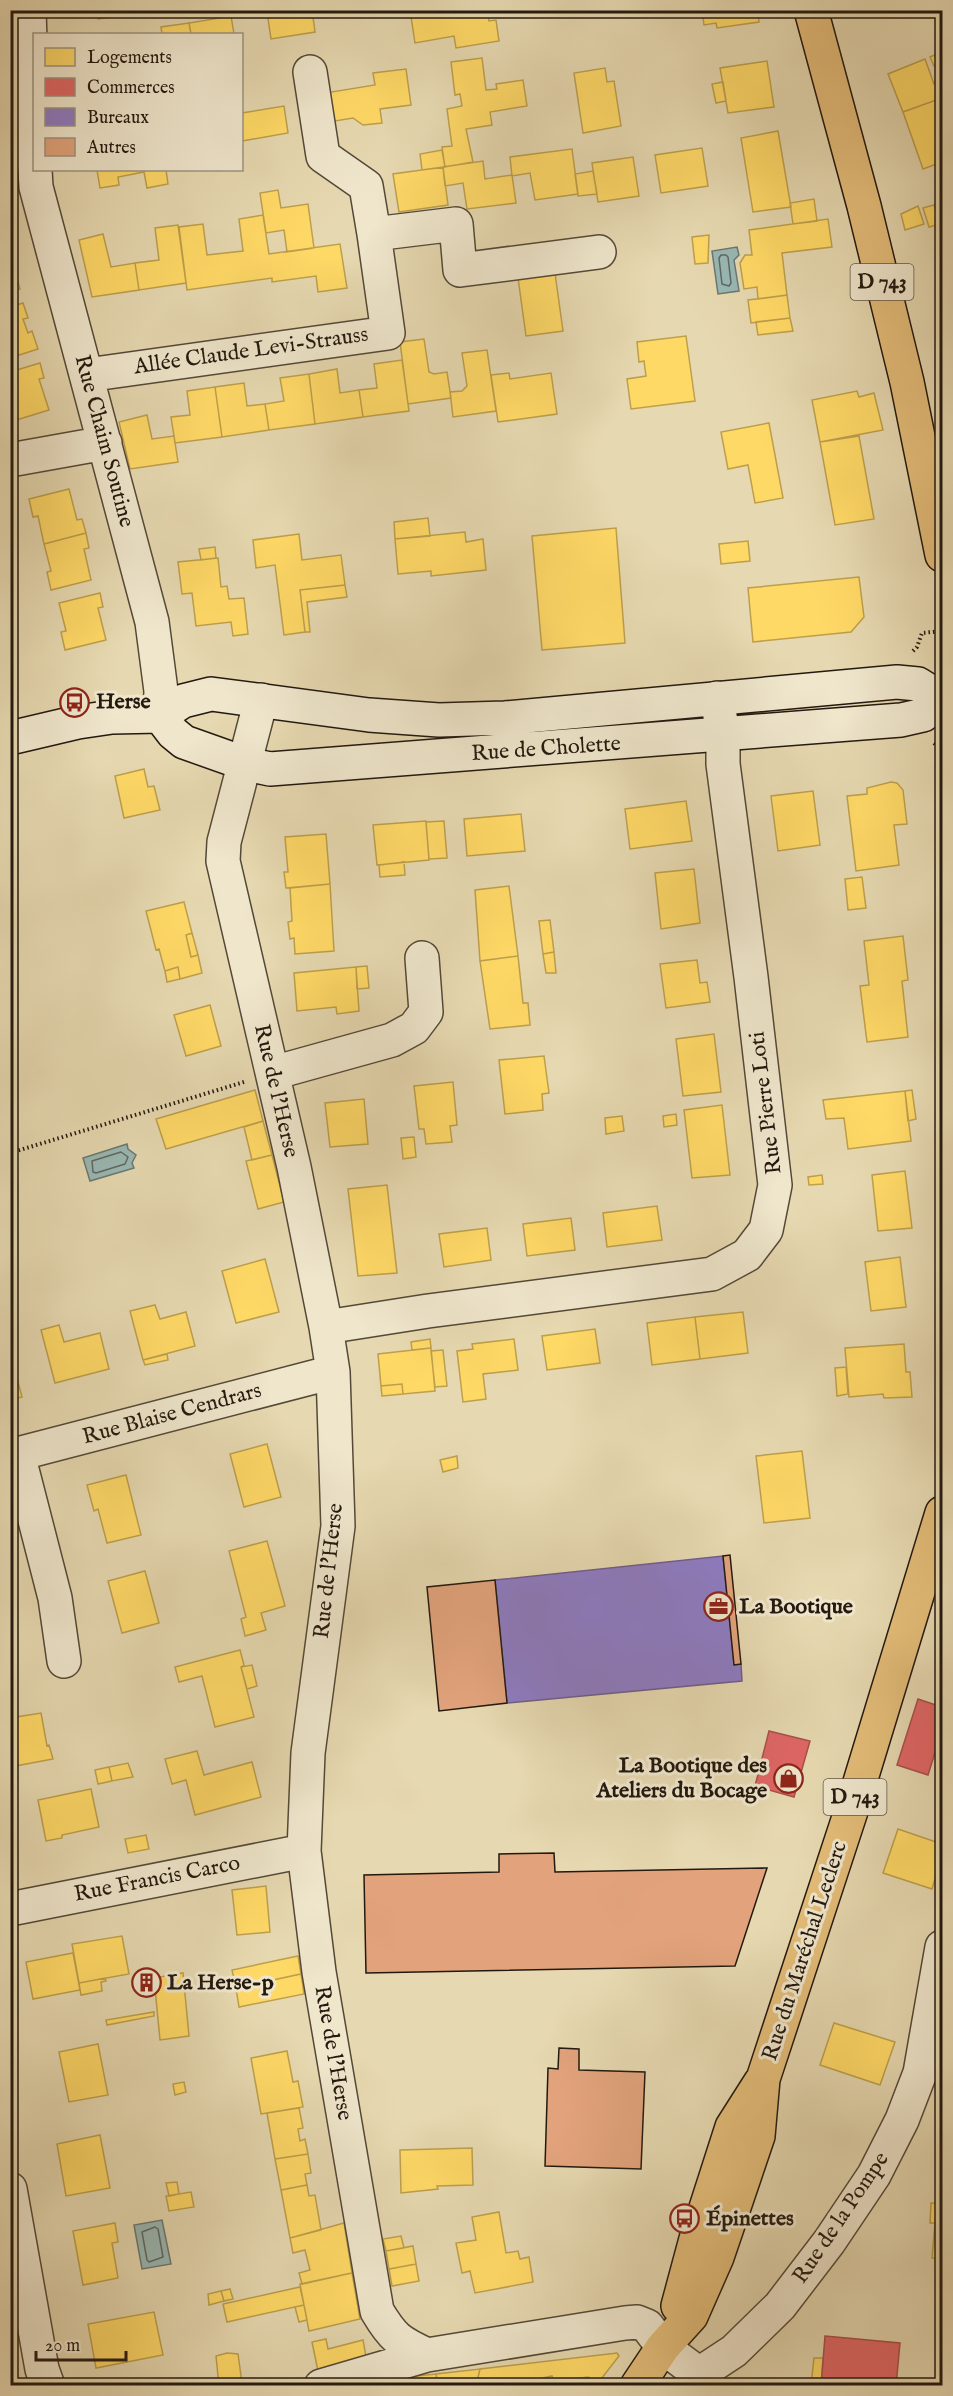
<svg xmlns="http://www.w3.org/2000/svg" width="953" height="2396" viewBox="0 0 953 2396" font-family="'IM FELL English',serif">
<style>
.water{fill:#99b8b4;stroke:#6a7872;stroke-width:1.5}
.homes{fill:#ffd966;stroke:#bd9f4c;stroke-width:1.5}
.shops{fill:#e06666;stroke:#a74f4c;stroke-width:1.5}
.offices{fill:#8e7cc3;stroke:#6e5e8d;stroke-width:1.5}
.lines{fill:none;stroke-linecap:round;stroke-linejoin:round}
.shore{stroke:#5e6862;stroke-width:1.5}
.building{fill:#e2a37c;stroke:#23190f;stroke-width:1.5}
.street-casing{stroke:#544937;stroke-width:36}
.secondary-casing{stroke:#23190f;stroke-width:36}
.primary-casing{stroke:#23190f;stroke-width:36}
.path{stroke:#23190f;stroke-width:4;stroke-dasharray:1.5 3;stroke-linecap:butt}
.street{stroke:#efe6cc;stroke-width:33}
.secondary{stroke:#efe6cc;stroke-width:33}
.primary{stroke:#e3bc78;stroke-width:33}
.labels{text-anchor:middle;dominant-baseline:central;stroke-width:6;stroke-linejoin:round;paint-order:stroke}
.shield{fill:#efe6cc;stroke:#605648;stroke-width:1.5}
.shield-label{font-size:21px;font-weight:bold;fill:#23190f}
.street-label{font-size:22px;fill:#23190f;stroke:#efe6cc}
.poi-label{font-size:22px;font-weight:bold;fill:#23190f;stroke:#efe6cc;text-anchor:start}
</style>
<rect width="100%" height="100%" fill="#e6d8b0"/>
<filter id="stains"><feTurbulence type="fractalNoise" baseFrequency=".00333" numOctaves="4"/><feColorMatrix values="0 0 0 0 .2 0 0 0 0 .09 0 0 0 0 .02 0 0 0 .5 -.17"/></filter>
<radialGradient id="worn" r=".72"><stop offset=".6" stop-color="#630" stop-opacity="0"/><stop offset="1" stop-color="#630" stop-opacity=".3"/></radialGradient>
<path class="water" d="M737,247L739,255L734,260L739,291L718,294L712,251Z
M127,1144L128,1149L136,1155L132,1163L134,1168L90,1181L83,1158Z
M162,2220L171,2264L142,2269L134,2225Z"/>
<path class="homes" d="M96,10H140V13L98,19Z
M248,10H312L315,32L271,39L267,12L249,15Z
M410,10H487L489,21L496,20L499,41L456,48L454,36L415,43Z
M702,10H758L759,22L717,28L716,23L704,25Z
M231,16L234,34H191L189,23Z
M189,23L191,34H162L161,27Z
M942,52V63L934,66L930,57Z
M482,58L486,90L497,89L496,84L523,80L527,106L490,112L492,125L466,129L473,162L445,167L442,147L452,146L447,109L462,106L460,94L455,95L451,62Z
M925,59L934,84L942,81V98L903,112L888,74Z
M767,61L774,107L728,113L720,68Z
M605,68L607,82L614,81L621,126L583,133L574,73Z
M406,69L411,105L380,109L382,123L363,125L353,118L329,122L325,93L375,85L373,73Z
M723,82L726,101L716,103L712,84Z
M939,99L942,107V162L923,169L903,112Z
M284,106L288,133L242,141V113Z
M778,131L791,207L753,212L741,138Z
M702,148L708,186L661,193L655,155Z
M572,149L578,194L535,200L530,173L512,176L510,157Z
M442,150L445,167L422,170L420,154Z
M633,157L639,196L598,202L592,163Z
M483,161L485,179L512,175L516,203L467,209L463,183L445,186L443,167Z
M443,167L448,205L399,212L393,174Z
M97,170H166L168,184L147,188L144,172L118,177L119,185L100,188Z
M593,171L597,194L578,196L575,174Z
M278,190L281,208L308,204L314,248L287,252L284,230L266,233L260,193Z
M814,199L817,221L793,224L790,203Z
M934,205L940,224L929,227L923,208Z
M918,206L924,224L905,230L901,214Z
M263,215L269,254L340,244L347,288L318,292L316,276L272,282V278L187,290L179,227L203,224L207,255L243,251L239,219Z
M828,219L832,247L782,253L787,295L758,299L757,287L744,289L740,263L745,255H752L749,230Z
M178,225L186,283L139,290L135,263L159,260L155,228Z
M103,234L111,267L135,263L139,290L92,297L79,240Z
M709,235L708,263L695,264L692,237Z
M15,271L20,289L10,292V273Z
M555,273L563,331L526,336L518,278Z
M787,295L790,318L751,323L748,300Z
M23,303L28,318L23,319L28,333L32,331L38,349L10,358V307Z
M790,318L793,331L758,335L756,322Z
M686,336L695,401L631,409L627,379L646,376L644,361L639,362L637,342Z
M424,339L429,372L434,374L447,372L451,398L408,404L400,342Z
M487,350L496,411L453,417L450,392L462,391L467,386L462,353Z
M402,360L409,411L363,417L359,390L377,388L374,364Z
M40,363L44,378L39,379L49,410L10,422V372Z
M337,369L340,393L359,390L363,417L315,424L309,374Z
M509,373L510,379L551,373L557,414L498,422L491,375Z
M309,374L315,424L269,430L265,404L284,401L280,378Z
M244,383L247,406L265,404L269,430L222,437L215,387Z
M215,387L222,437L175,443L171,417L190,415L187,391Z
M857,391L859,397L874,393L883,430L820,442L812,400Z
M147,415L152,439L174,436L178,462L130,469L119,422Z
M769,423L783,498L755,503L748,465L728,469L721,432Z
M859,436L874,519L835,525L820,442Z
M69,489L77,520L82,519L86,533L44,544L38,516L33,517L29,499Z
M428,518L430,536L395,539L394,522Z
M616,528L625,643L542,650L532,536Z
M465,532L466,542L483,539L486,570L431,576V571L398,574L395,539Z
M86,533L89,548L84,549L91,580L51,590L47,572L51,571L44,544Z
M299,534L302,560L341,555L345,585L300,590L305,632L284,635L275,565L256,568L253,540Z
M748,541L750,561L721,564L719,544Z
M215,547L216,558L201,560L199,549Z
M218,558L221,587L227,586L229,599L244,598L248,634L233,636L231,622L196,626L192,593L182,594L178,562Z
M859,577L864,617L851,632L753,642L748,588Z
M345,585L347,597L307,602L310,632H305L300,590Z
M100,593L103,607L98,608L106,640L65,650L61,632L66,631L59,603Z
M144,769L148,787L154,786L160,810L124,818L115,776Z
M891,782L897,783L903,790L907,824L894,825L899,865L856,871L847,796L867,794V788Z
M813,791L820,845L778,851L771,796Z
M686,801L692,841L630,849L625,809Z
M521,814L525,851L467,856L464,819Z
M426,821L429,860L377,865L373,825Z
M444,821L447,858L429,859L426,822Z
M326,834L330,884L286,888L284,872H288L285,837Z
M404,862L405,875L380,877L379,865Z
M694,869L700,923L661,929L655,873Z
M862,877L866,908L848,910L845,879Z
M330,884L334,951L295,954L294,938L290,939L288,922L292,921L290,888Z
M509,886L518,956L480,961L475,890Z
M184,902L192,933L186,935L191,957L198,955L202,973L180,979L178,967L165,971L159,949L156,950L146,911Z
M550,920L554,952L543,954L539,921Z
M192,933L198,955L191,957L186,935Z
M903,936L908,980L902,981L908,1037L867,1042L860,986L869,985L864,941Z
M554,952L556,973H546L543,954Z
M518,956L523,1003H528L530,1025L490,1029L480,961Z
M697,960L700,983L707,982L710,1002L666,1008L660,964Z
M367,966L369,988L357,989L356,967Z
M178,967L180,979L167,982L165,971Z
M356,967L359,1011L337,1014L336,1007L297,1011L294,973Z
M210,1005L221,1046L186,1056L174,1015Z
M714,1034L721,1092L683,1096L676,1039Z
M544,1056L549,1093L542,1094L543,1110L505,1114L499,1060Z
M453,1082L457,1125L450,1126L452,1142L426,1144L424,1129H419L414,1086Z
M255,1090L263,1121L166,1149L156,1119Z
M912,1090L916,1119L908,1121L905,1091Z
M905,1091L911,1141L848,1149L844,1118L826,1119L823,1100Z
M364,1099L368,1144L330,1147L325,1103Z
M722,1105L730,1175L692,1178L684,1110Z
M676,1114L677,1125L664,1127L663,1116Z
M622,1116L624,1131L606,1134L605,1118Z
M263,1121L272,1155L252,1160L244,1127Z
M414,1137L416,1157L403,1159L401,1138Z
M272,1155L284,1202L258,1209L246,1161Z
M905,1171L912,1228L878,1231L872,1175Z
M822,1175L823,1184L809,1185L808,1177Z
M387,1185L397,1273L358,1276L348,1189Z
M657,1206L662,1240L607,1247L603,1213Z
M571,1218L575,1250L527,1256L523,1224Z
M487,1228L491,1260L444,1267L439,1234Z
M900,1257L906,1307L871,1311L865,1262Z
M265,1259L279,1312L236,1323L222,1271Z
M155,1305L160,1319L186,1312L195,1346L143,1360L130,1311Z
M743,1312L748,1353L700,1359L695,1317Z
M695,1317L700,1359L652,1365L647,1323Z
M59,1325L64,1342L100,1333L109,1369L55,1383L41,1330Z
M595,1329L600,1363L547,1370L542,1336Z
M430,1339L431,1348L412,1350L411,1342Z
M514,1339L518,1370L483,1374L486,1399L463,1402L457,1351L473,1349L472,1344Z
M904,1344L906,1372H910L912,1397L884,1398L883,1394L849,1397L845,1348Z
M431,1348L435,1391L403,1394L402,1384L381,1386L378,1354Z
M443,1350L447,1386L435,1387L431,1351Z
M167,1354L168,1360L145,1365L143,1360Z
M12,1359L22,1397L10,1400V1360Z
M846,1367L848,1394L837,1396L835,1368Z
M402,1384L403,1394L382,1396L381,1386Z
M267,1444L281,1497L244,1507L230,1454Z
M802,1451L810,1518L764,1523L756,1456Z
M457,1456L458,1468L443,1472L440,1460Z
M126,1475L141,1535L107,1543L98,1509L94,1511L87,1485Z
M267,1541L285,1606L261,1613L266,1630L245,1636L241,1619L246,1617L229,1551Z
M145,1571L159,1623L122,1633L108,1581Z
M240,1650L244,1665L241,1667L254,1717L215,1727L202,1676L179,1682L175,1667Z
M252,1665L257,1686L247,1689L241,1667Z
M41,1713L47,1746L49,1745L53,1759L10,1767V1718Z
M197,1751L204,1775L252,1762L261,1797L195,1815L186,1780L172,1784L165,1759Z
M128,1763L133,1777L112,1781L109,1767Z
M109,1767L112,1781L98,1784L95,1770Z
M91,1789L99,1827L62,1835V1838L46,1841L38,1800Z
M898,1829L942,1844V1856L932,1889L883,1873Z
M146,1835L149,1849L128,1853L125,1839Z
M266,1886L270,1932L237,1935L232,1890Z
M122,1936L129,1974L79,1983L72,1944Z
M73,1953L80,1990L33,1999L26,1962Z
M298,1956L301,1974L236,1988L232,1970Z
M151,1973L154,1990L140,1992L138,1975Z
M183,1973L189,2036L160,2040L154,1978Z
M301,1974L304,1994L239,2007L236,1988Z
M105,1978L106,1981L101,1982L102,1991L81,1995L79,1983Z
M154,2012V2016L107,2025L106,2020Z
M834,2023L895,2042L880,2085L820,2065Z
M98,2044L108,2095L69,2102L59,2052Z
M287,2051L293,2082L298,2081L303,2107L261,2114L251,2058Z
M184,2082L186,2092L175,2095L173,2084Z
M299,2108L303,2128L298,2129L300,2141L305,2139L308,2154L275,2159L267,2113Z
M100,2135L110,2188L66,2196L57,2144Z
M472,2148L473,2185L437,2186L438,2189L401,2193L400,2150Z
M308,2154L311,2173L305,2174L307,2185L281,2190L275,2159Z
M177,2182L179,2194L169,2196L166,2183Z
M307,2185L309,2196L315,2195L321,2230L290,2238L281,2190Z
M191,2192L194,2207L169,2211L166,2196Z
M931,2203L942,2204V2259L932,2258L935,2223H930Z
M499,2212L506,2253L518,2251L520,2259L529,2257L533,2282L475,2293L470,2271L462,2273L456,2243L476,2240L472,2217Z
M115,2223L118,2242L112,2243L118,2278L83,2285L73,2231Z
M344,2223L352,2273L302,2284L299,2273L310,2270L305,2250L293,2253L290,2238Z
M401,2236L404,2248L386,2251L383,2239Z
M413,2246L416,2264L389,2269L386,2251Z
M416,2264L419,2281L392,2286L389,2269Z
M352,2273L360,2319L309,2331L300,2284Z
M300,2287L304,2305L227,2322L223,2304Z
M230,2289L233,2299L224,2301L221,2291Z
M221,2291L224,2301L209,2305L208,2294Z
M304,2305L307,2320L299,2322L295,2307Z
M154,2312L163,2355L96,2368L88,2324Z
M326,2339L328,2349L363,2340L367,2362L319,2376L312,2342Z
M227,2353L238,2354L242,2383L219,2386L216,2356Z
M617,2353L619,2356L598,2383L588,2377L559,2381V2379L553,2380L552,2376L530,2381L476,2386L480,2369Z
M814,2358H823L821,2386L811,2385Z
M480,2369L476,2386H438L436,2374Z
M436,2374L438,2386H408L407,2377Z"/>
<path class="shops" d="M918,1699L942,1707V1741L939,1740L928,1775L897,1765Z
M769,1731L810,1741L794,1797L755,1786Z
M825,2336L900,2343L896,2386H821Z"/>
<path class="offices" d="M723,1556L734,1665L741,1664L742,1681L507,1703L495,1580Z"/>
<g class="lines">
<path class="shore" d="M721,255H726L728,257L731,283L729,286L722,284L719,258Z
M121,1152L128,1157L125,1164L96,1173L93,1172L92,1161Z
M155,2227L158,2229L163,2257L149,2262L147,2260L142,2232Z"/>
</g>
<path class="building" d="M730,1555L741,1664L734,1665L723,1556Z
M495,1580L507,1703L439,1711L427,1587Z
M554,1853L555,1872L767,1868L735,1966L366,1973L364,1875L499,1872V1854Z
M559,2048L579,2049V2070L645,2072L641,2169L545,2166L548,2068L558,2069Z"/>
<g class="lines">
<defs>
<path id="street" d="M29,10L34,165
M310,72L323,156L366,186L374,234
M35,170L36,187L152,622L161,691L160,716
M87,375L388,333L374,234L456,224L460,270L599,252
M10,460L105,443
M261,700L224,842L223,861L294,1167L326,1327L333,1372L338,1526L308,1753L304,1851L319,1972L377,2311C393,2338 399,2342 427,2355
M273,1073L392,1040L414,1028L426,1012L422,958
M326,1327L428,1311L712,1274L747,1255L766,1230L775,1185L751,977L723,764V734L717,698
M18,1454L55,1598L64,1661
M10,1456L333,1372
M10,1909L304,1851
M10,2189L42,2369L48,2386
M321,2386L427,2355L625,2323L637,2322L647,2326L663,2347L699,2374L734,2351L780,2306L829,2242L874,2175L902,2120L920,2073L942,1947"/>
<path id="secondary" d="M160,716L173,733L184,742L246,764L270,769L901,720L923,715L942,700
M10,738L78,722L112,717L160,716L183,701L211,694L369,715L439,720L505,718L897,682L918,684L942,699"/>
<path id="primary" d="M811,10L864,206L907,382L942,555
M678,2306L696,2239L732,2127L760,2083
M637,2386L663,2347L691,2316L717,2257L758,2136L763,2079L853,1805L942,1513"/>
</defs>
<use href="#street" class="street-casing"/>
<use href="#secondary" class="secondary-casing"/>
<use href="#primary" class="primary-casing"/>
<path class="path" d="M913,651L917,647L922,633L942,631
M934,743L942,750
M10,1153L244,1082"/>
<use href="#street" class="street"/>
<use href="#secondary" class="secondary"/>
<use href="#primary" class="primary"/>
</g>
<defs>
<symbol id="bus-ring" viewBox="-11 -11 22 22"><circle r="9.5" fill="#efe6cc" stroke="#8f2418" stroke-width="1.5"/><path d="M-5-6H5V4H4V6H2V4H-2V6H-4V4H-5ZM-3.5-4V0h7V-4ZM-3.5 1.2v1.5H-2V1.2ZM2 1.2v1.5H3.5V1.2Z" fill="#8f2418"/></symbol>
<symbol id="office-ring" viewBox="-11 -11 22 22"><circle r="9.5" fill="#efe6cc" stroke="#8f2418" stroke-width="1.5"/><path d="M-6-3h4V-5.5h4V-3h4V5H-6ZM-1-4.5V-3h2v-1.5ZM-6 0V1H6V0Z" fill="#8f2418"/></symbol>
<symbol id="shop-ring" viewBox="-11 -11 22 22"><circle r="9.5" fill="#efe6cc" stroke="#8f2418" stroke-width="1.5"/><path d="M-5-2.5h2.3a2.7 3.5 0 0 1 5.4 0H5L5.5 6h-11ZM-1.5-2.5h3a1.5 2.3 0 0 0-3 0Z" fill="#8f2418"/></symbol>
<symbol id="building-ring" viewBox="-11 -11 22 22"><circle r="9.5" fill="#efe6cc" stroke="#8f2418" stroke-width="1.5"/><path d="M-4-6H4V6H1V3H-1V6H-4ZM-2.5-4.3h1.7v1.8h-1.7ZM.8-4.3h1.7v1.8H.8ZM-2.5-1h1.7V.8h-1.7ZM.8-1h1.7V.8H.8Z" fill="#8f2418"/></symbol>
</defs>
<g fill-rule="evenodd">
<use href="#bus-ring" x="58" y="686" width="33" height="33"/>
<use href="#office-ring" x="702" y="1590" width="33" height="33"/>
<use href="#shop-ring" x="772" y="1762" width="33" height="33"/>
<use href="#building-ring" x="130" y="1966" width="33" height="33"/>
<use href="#bus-ring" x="668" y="2202" width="33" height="33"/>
</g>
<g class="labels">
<g class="shield">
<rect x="850.5" y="264" width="63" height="36" rx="4.5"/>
<rect x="823.5" y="1779" width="63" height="36" rx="4.5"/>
</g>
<g class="shield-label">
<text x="882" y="282">D 743</text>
<text x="855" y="1797">D 743</text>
</g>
<g class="street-label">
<text transform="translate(251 351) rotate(-8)">Allée Claude Levi-Strauss</text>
<text transform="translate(104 441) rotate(75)">Rue Chaim Soutine</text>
<text transform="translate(546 749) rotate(-4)">Rue de Cholette</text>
<text transform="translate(276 1091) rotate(77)">Rue de l'Herse</text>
<text transform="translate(766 1103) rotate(-97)">Rue Pierre Loti</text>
<text transform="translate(172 1414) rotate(-15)">Rue Blaise Cendrars</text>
<text transform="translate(329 1571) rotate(-84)">Rue de l'Herse</text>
<text transform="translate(157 1879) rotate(-11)">Rue Francis Carco</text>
<text transform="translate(805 1951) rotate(-72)">Rue du Maréchal Leclerc</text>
<text transform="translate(333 2053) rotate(80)">Rue de l'Herse</text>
<text transform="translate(841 2218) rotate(-56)">Rue de la Pompe</text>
</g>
<g class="poi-label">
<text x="96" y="702">Herse</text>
<text x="739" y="1607">La Bootique</text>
<text x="767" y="1766" text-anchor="end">La Bootique des<tspan x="767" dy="25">Ateliers du Bocage</tspan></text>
<text x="167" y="1983">La Herse-p</text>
<text x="706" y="2219">Épinettes</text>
</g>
</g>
<rect width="953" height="2396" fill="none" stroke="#e6d8b0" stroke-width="36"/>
<rect x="12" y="12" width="929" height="2372" fill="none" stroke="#23190f" stroke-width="3"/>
<rect x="18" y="18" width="917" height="2360" fill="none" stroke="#23190f" stroke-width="1.5"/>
<rect x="33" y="33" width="210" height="138" fill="#efe6cc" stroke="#9d9480" stroke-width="1.5"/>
<rect x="45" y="48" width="30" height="18" fill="#ffd966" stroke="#9d9480" stroke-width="1.5"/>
<text x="87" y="63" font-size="18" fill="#23190f">Logements</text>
<rect x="45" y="78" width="30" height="18" fill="#e06666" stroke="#9d9480" stroke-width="1.5"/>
<text x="87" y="93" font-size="18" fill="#23190f">Commerces</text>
<rect x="45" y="108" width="30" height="18" fill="#8e7cc3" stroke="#9d9480" stroke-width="1.5"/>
<text x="87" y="123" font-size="18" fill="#23190f">Bureaux</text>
<rect x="45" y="138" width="30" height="18" fill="#e2a37c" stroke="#9d9480" stroke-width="1.5"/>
<text x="87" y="153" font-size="18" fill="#23190f">Autres</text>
<path d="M36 2351v9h90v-9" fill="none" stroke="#23190f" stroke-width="3"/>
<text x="45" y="2351" font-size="18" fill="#23190f" stroke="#efe6cc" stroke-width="4.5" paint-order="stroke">20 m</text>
<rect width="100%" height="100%" filter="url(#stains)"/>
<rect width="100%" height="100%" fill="url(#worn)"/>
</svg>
